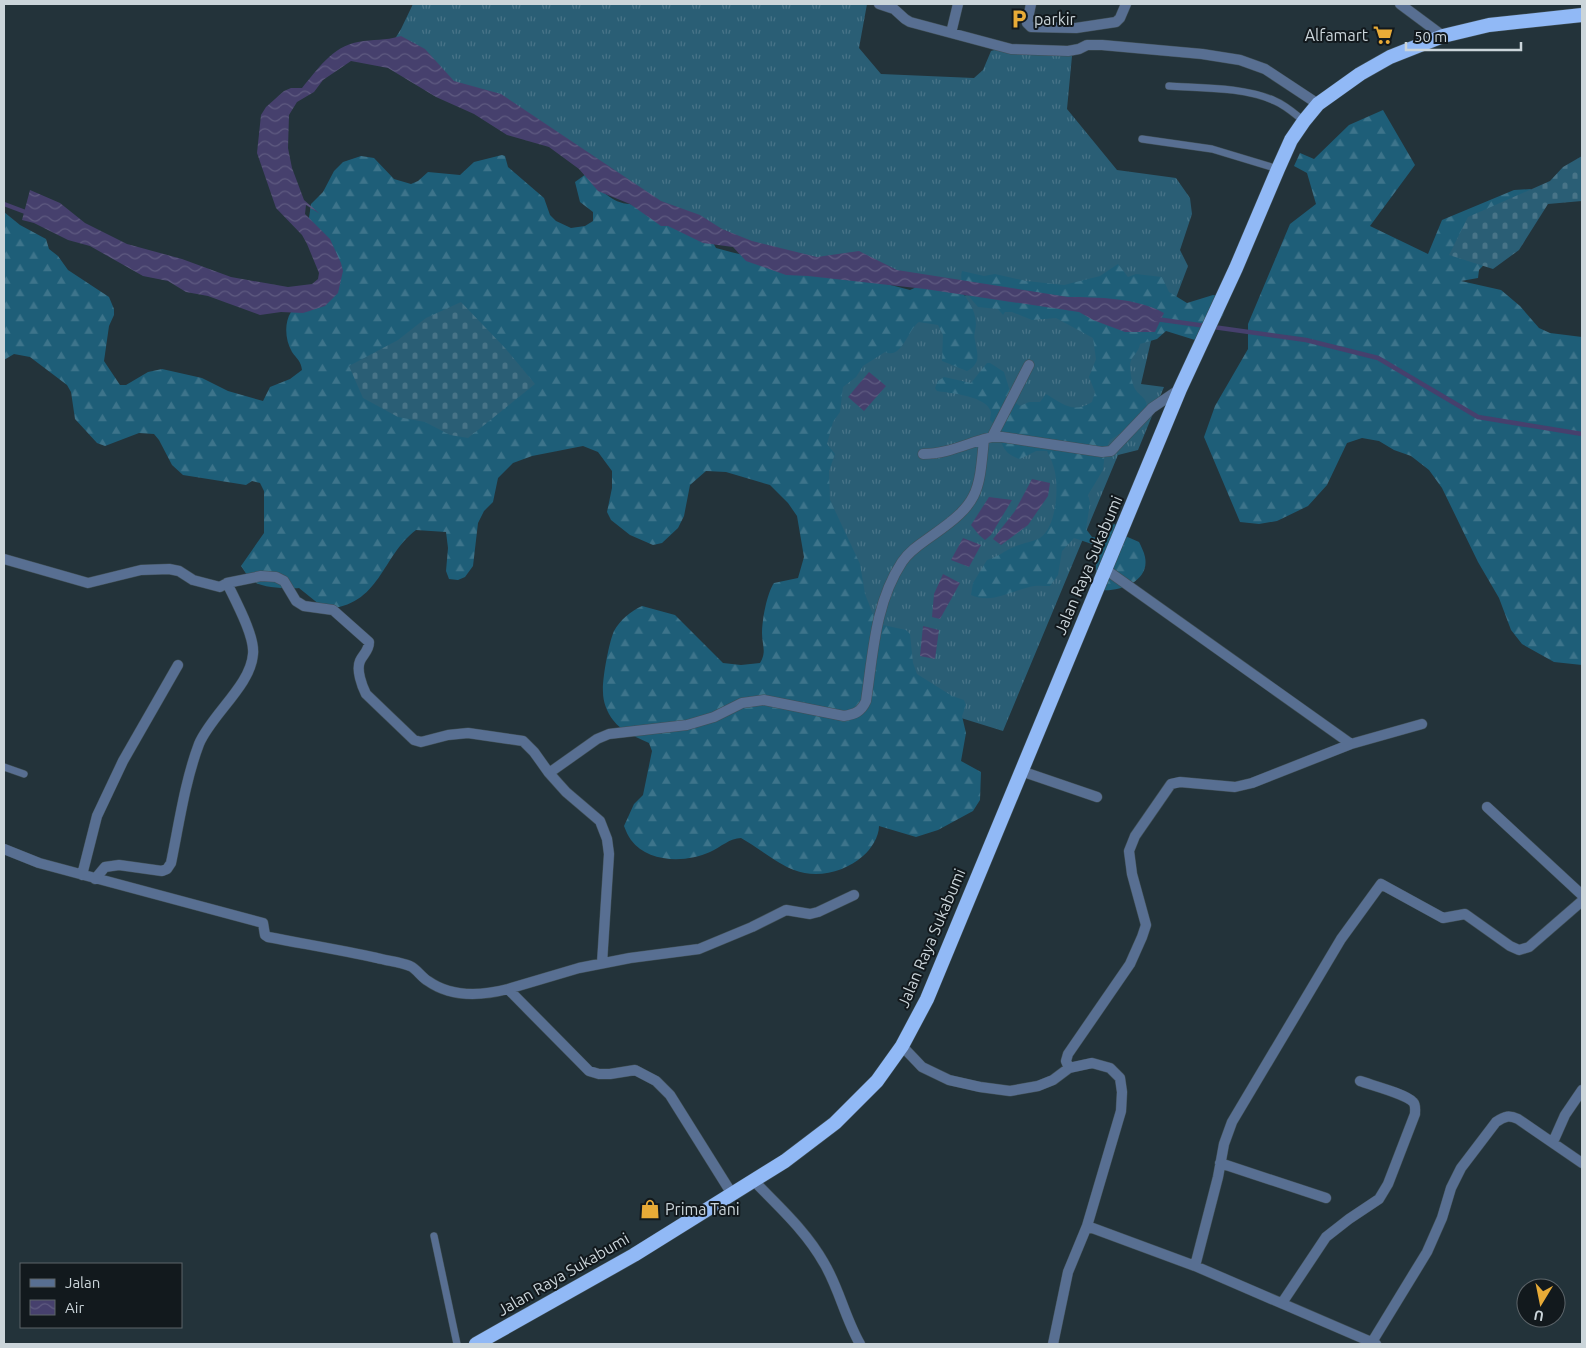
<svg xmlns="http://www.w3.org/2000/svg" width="1586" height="1348" viewBox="0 0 1586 1348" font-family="Ubuntu,sans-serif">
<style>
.grass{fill:url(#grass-tufts)}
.forest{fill:url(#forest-firs)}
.cemetery{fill:url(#cemetery-stones)}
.water{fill:url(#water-waves)}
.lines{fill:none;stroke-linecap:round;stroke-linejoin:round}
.stream{stroke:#46406d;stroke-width:4.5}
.service-casing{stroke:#415057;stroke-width:8}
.minor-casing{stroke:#415057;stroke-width:11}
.trunk-casing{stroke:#415057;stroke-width:15}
.service{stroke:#586f92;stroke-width:7}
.minor{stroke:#586f92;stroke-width:10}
.trunk{stroke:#91b9f6;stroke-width:14}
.labels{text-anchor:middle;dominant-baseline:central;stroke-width:4;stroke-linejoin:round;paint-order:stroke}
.poi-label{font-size:16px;fill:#cbd5da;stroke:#12191d;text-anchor:start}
.street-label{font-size:16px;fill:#cbd5da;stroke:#12191d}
</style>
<defs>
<pattern id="grass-tufts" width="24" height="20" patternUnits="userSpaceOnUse" patternTransform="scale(1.25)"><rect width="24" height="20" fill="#2a5e75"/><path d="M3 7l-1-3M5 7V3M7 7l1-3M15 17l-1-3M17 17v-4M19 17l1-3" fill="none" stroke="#487488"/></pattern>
<pattern id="forest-firs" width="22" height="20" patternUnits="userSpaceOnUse" patternTransform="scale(1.25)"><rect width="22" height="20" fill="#1e5e78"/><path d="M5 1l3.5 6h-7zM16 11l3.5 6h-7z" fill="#3d748b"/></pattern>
<pattern id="cemetery-stones" width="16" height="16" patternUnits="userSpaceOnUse" patternTransform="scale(1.25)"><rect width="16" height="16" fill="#2a5e75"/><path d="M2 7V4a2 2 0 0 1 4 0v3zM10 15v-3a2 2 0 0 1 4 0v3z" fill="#487488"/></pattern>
<pattern id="water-waves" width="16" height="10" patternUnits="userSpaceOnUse" patternTransform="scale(1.25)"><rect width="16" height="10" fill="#46406d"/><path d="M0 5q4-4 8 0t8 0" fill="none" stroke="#5f5b81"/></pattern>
</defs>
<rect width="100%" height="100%" fill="#23333a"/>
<path class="grass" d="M413,4H867L859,48L881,74L974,78L983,70L991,51C1012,44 1051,51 1072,56L1067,109L1117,170L1176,178L1190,198L1192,214L1180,250L1188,266L1174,303L1068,298L817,258L751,242L661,202L454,82L393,42L401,29Z
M967,295L1154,328L1141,384L1164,387L1138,450L1118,455L1003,731L945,713L866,619L812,479L847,358L942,302Z"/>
<path class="forest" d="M1383,110L1415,165L1370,226L1428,254L1442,220L1514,190L1531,189L1510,237L1479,270L1478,278L1461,281L1501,290L1520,306L1539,328L1550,333L1582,337V665L1554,662L1522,644L1511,630L1499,598L1478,562L1442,488L1429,470L1411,456L1394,450L1379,441L1362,438L1347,443L1327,485L1308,506L1277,521L1259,524L1240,522L1204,437L1215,406L1248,349V324L1290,224L1316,204L1307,173L1294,166L1300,153L1314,159L1349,125Z
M502,155L505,156L508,167L544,198L550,215L556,221L571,228L585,226L593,221V212L580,202L575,182L586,174C598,187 612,204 630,204L712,241L716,248C780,266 846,272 910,290L925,283L959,288C967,299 976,310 976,324C976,329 973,335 975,340C977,353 982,363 967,371L942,361L943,335L938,325L919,322C908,329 902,360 885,352L863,366L856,377L843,387L840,412L833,422L827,444L835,454L829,471L830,500L860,564L865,594L874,617L883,625L906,630L910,634L913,663L917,674L952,696L964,700L966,705L962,716L966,733L961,761L981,772L980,800L973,811L938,830L916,837L879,826C879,837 871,849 863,856C845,872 817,879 794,870C778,864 757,847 741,838C730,838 721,847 710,852C686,863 648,863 631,840C628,836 626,831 624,826L634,804L643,795L652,751L649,743C636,737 622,732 613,720C607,712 603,702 603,692C602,680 609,642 614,631C620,620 631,611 642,606L675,615L723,663L741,665L760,663C767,652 762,645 762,633C762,620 767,593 774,583L798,578L804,557L797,516L788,503L770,485L726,472L706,471L690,485L684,516L678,528L662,543L653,545L630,535L611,520L607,512L612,488V471L598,452L583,446L532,456L513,463L498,478L493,502L484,511L478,523L473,566L465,577L458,580L449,579L446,571L448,548L446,532L416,530C381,556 381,606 325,609L299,588C287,589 261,588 251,580C247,576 244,570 241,566L264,533V491L260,483L252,481L246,485L183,475L172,465L159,440L154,434L139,433L105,446L97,443L75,419L71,392L67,385L30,357L14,354L4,360V212L20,225L46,239L49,249L58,256L68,270L109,297L114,309V315L109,326L104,361L120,385H126L148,372L162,369L202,378L228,391L263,401L270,387L290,379L302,370C301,361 297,359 292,352C285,340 284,323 291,312L333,288L309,218L311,204L323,192L334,171L343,162L361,156L374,158L394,179L411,184L418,181L428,172L460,175L474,162Z
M1118,264L1128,277L1136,274L1162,277L1169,292L1187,303L1213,295L1226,297L1223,315L1209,336L1203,340H1195L1166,331L1157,339L1140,344C1139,353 1130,356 1130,366C1130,371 1132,384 1135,389C1141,398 1146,396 1148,409L1133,425L1110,440L1105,451L1103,470L1088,495L1090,503L1086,529L1092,537L1104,539L1110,526L1115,524L1123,535L1139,542C1141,546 1144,552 1145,557C1150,581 1120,592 1101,590L1096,578V555L1092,544L1074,538L1062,551L1058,575L1050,586C1043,586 1036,585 1029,587C1009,592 992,604 971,595L973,583L987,560C998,557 1004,551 1014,547C1022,543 1033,542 1040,538C1057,527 1060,483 1053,465C1052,460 1049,456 1047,451H1036L1020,459C995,452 1005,433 990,420C990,417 991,415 991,412C987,396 950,393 937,391L935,388L938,381L944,377L971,383L987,363H990L1004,372L1013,401L1020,406L1029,402H1040L1046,394C1063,404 1073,414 1092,402L1095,392L1089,377L1096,359L1093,338L1056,318L1032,320L1012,312H1005L1003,315L998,309L978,307C970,298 958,284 962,271L984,276L995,274L1026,281L1064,285L1100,276Z"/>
<path class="cemetery" d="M1582,156V201L1548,204L1519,250L1493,269L1449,255L1468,217L1550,181L1563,167Z
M461,302L505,348L535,384L468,438L450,435L425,422L398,417L363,398L349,366L398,340L426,318Z"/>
<path class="water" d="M401,36L425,49L454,81L501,94L661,201L700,215L722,229L752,241L817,257L859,251L897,270L1068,297C1097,297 1138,298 1164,313L1155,332H1125L1093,320L1079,312L925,289L808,276L786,275L746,261L733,247L703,243L668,226H661L630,204L598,191L579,169L549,147L507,135L474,114L436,97L388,68L351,61L323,80L314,92L297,102L289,115L288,148L292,168L304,200L320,214L306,205L305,214L330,239L341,263L343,271L338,293L325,306L303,313L281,312L260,315L208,296L186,292L168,281L143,276L90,246L68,240L34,223L22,220L30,190L60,203L85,223L127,244L182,259L231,277L288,287L312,284L318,279L319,273L307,244L302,235L276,208L257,153L261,115L266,107L284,91L291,88H302C317,70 333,46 358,42C374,39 384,41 401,36Z
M869,372L886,386L864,411L848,397Z
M1032,479L1050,483L1048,496L1028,525L1001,545L993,539L1015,511Z
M989,497L1012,500L991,535L985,540L979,535L971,525Z
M963,538L981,545L969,567L951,560Z
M943,574L960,583L940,619L932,617L934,594Z
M923,626L939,630L935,659L920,656Z"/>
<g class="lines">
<path class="stream" d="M4,204L28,213
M1156,319L1306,340L1378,358L1478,417L1582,434"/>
<defs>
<path id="service" d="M1169,86C1202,88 1245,87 1275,101C1285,105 1295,114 1304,121
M1142,139L1212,149L1278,169
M4,767L24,774
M434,1236L457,1344"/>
<path id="minor" d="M879,4L894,9L905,19L910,22L1011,49L1068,51L1079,49L1087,45H1102L1202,54L1240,60L1265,69L1318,104
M1031,4L1027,23L1031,27L1076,28L1116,22L1120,18L1126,4
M1400,4L1443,36
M951,33L958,4
M992,437L1029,365
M923,454C945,454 964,445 984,439
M4,559L88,583L141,570L169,569L179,571L193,580L220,587L227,583C235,600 255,636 253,654C251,685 211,715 199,744C185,781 179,824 171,863L167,869L162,871L119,865L105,867L95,879
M1105,569L1351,744
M227,583L261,576L276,577L284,581L296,601L304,606L333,610L369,642C369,651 363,654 360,661C356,670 362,686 366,694L414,740L421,742L448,735L468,733L523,741L534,752L549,773L566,792L600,821L607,839L609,854L602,963
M1021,771L1097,797
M549,773L597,739L609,734L687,725L714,717L742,703L764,700L844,716C855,714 861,712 866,701C873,654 875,603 902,562C910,550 922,543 933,535C979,503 979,493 984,439L992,437H1002L1102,452L1111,451L1152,408L1180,389
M1487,807L1582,895
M4,849L39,863L263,923L265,935L268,937C304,944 341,950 377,958C388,961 400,962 410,966C417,969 421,977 428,981C452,998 481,996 508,989L589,1071L599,1074H610L635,1070L656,1081L670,1095L732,1194
M82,875L97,816L123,761L178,665
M508,989L579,968L630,958L699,949L752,927L786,910L810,914L818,912L854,895
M902,1046L922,1067L949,1080L980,1087L1010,1091L1038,1086L1053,1080L1069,1068L1092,1063L1110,1068L1120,1078L1122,1092L1121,1111L1087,1226L1068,1272L1053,1344
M1069,1068L1066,1061L1068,1054L1130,964L1142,937L1146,925L1132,874L1129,851L1135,836L1171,784L1180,782L1235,787L1252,783L1351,744L1422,724
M1553,1142L1565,1115L1582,1090
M1220,1163L1326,1198
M754,1181C779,1207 806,1231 824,1263C839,1288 845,1318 860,1344
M1087,1226L1195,1266L1376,1344
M1195,1266L1218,1177L1224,1144L1232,1122L1341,939L1381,884L1443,918L1465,914L1510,946L1519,950L1529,947L1582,901
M1282,1303L1326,1237L1349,1219L1379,1199L1388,1184L1415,1114C1415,1109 1416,1105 1413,1102C1406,1094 1371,1085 1360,1081
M1372,1342L1427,1252L1442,1218L1451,1188L1461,1168L1496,1122C1505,1116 1509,1115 1518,1119L1582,1163"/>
<path id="trunk" d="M476,1344L634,1255L785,1161L835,1123L877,1081L902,1046L927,999L1180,389L1236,268L1278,169L1291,140L1304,121L1318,104L1360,74L1390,57L1443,36L1489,25L1582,15"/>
</defs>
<use href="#service" class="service-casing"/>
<use href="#minor" class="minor-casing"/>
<use href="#trunk" class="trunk-casing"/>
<use href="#service" class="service"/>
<use href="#minor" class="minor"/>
<use href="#trunk" class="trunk"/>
</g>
<defs>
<symbol id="parking-bare" viewBox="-9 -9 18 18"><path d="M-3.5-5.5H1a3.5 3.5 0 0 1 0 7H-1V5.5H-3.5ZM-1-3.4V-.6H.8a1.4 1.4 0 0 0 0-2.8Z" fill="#e8ab37" stroke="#12191d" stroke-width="2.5" paint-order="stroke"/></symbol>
<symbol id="supermarket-bare" viewBox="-9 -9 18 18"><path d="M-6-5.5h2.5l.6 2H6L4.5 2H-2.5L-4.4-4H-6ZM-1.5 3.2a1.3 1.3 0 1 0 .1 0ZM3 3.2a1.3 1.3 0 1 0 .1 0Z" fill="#e8ab37" stroke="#12191d" stroke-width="2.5" paint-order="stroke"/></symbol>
<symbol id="shop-bare" viewBox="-9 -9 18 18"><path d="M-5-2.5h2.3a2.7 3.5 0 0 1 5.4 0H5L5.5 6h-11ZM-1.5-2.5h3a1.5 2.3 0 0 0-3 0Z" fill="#e8ab37" stroke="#12191d" stroke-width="2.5" paint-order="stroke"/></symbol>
</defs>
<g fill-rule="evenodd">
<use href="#parking-bare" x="1005" y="5" width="28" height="28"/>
<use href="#supermarket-bare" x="1369" y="21" width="28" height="28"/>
<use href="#shop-bare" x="636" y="1195" width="28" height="28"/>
</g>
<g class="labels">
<g class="poi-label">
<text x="1034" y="19">parkir</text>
<text x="1368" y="35" text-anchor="end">Alfamart</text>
<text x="665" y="1209">Prima Tani</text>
</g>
<g class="street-label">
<text transform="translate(1088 565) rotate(-67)">Jalan Raya Sukabumi</text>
<text transform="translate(931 938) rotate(-67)">Jalan Raya Sukabumi</text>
<text transform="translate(563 1274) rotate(-30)">Jalan Raya Sukabumi</text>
</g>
</g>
<rect width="1586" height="1348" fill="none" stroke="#cbd5da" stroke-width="10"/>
<rect x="20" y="1263" width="162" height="65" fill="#12191d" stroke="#5c6469"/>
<rect x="30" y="1279" width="25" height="8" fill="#586f92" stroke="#5c6469"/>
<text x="65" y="1288" font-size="15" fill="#cbd5da">Jalan</text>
<rect x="30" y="1300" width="25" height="15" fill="url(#water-waves)" stroke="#5c6469"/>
<text x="65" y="1313" font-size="15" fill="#cbd5da">Air</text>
<g transform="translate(1541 1303) rotate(190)"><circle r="24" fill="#12191d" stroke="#5c6469"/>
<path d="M0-4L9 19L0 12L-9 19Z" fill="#e8ab37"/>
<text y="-8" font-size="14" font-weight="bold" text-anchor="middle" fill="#cbd5da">U</text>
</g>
<path d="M1406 42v8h115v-8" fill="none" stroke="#cbd5da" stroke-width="2.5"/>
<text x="1414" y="42" font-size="15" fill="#cbd5da" stroke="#12191d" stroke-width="4" paint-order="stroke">50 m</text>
</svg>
